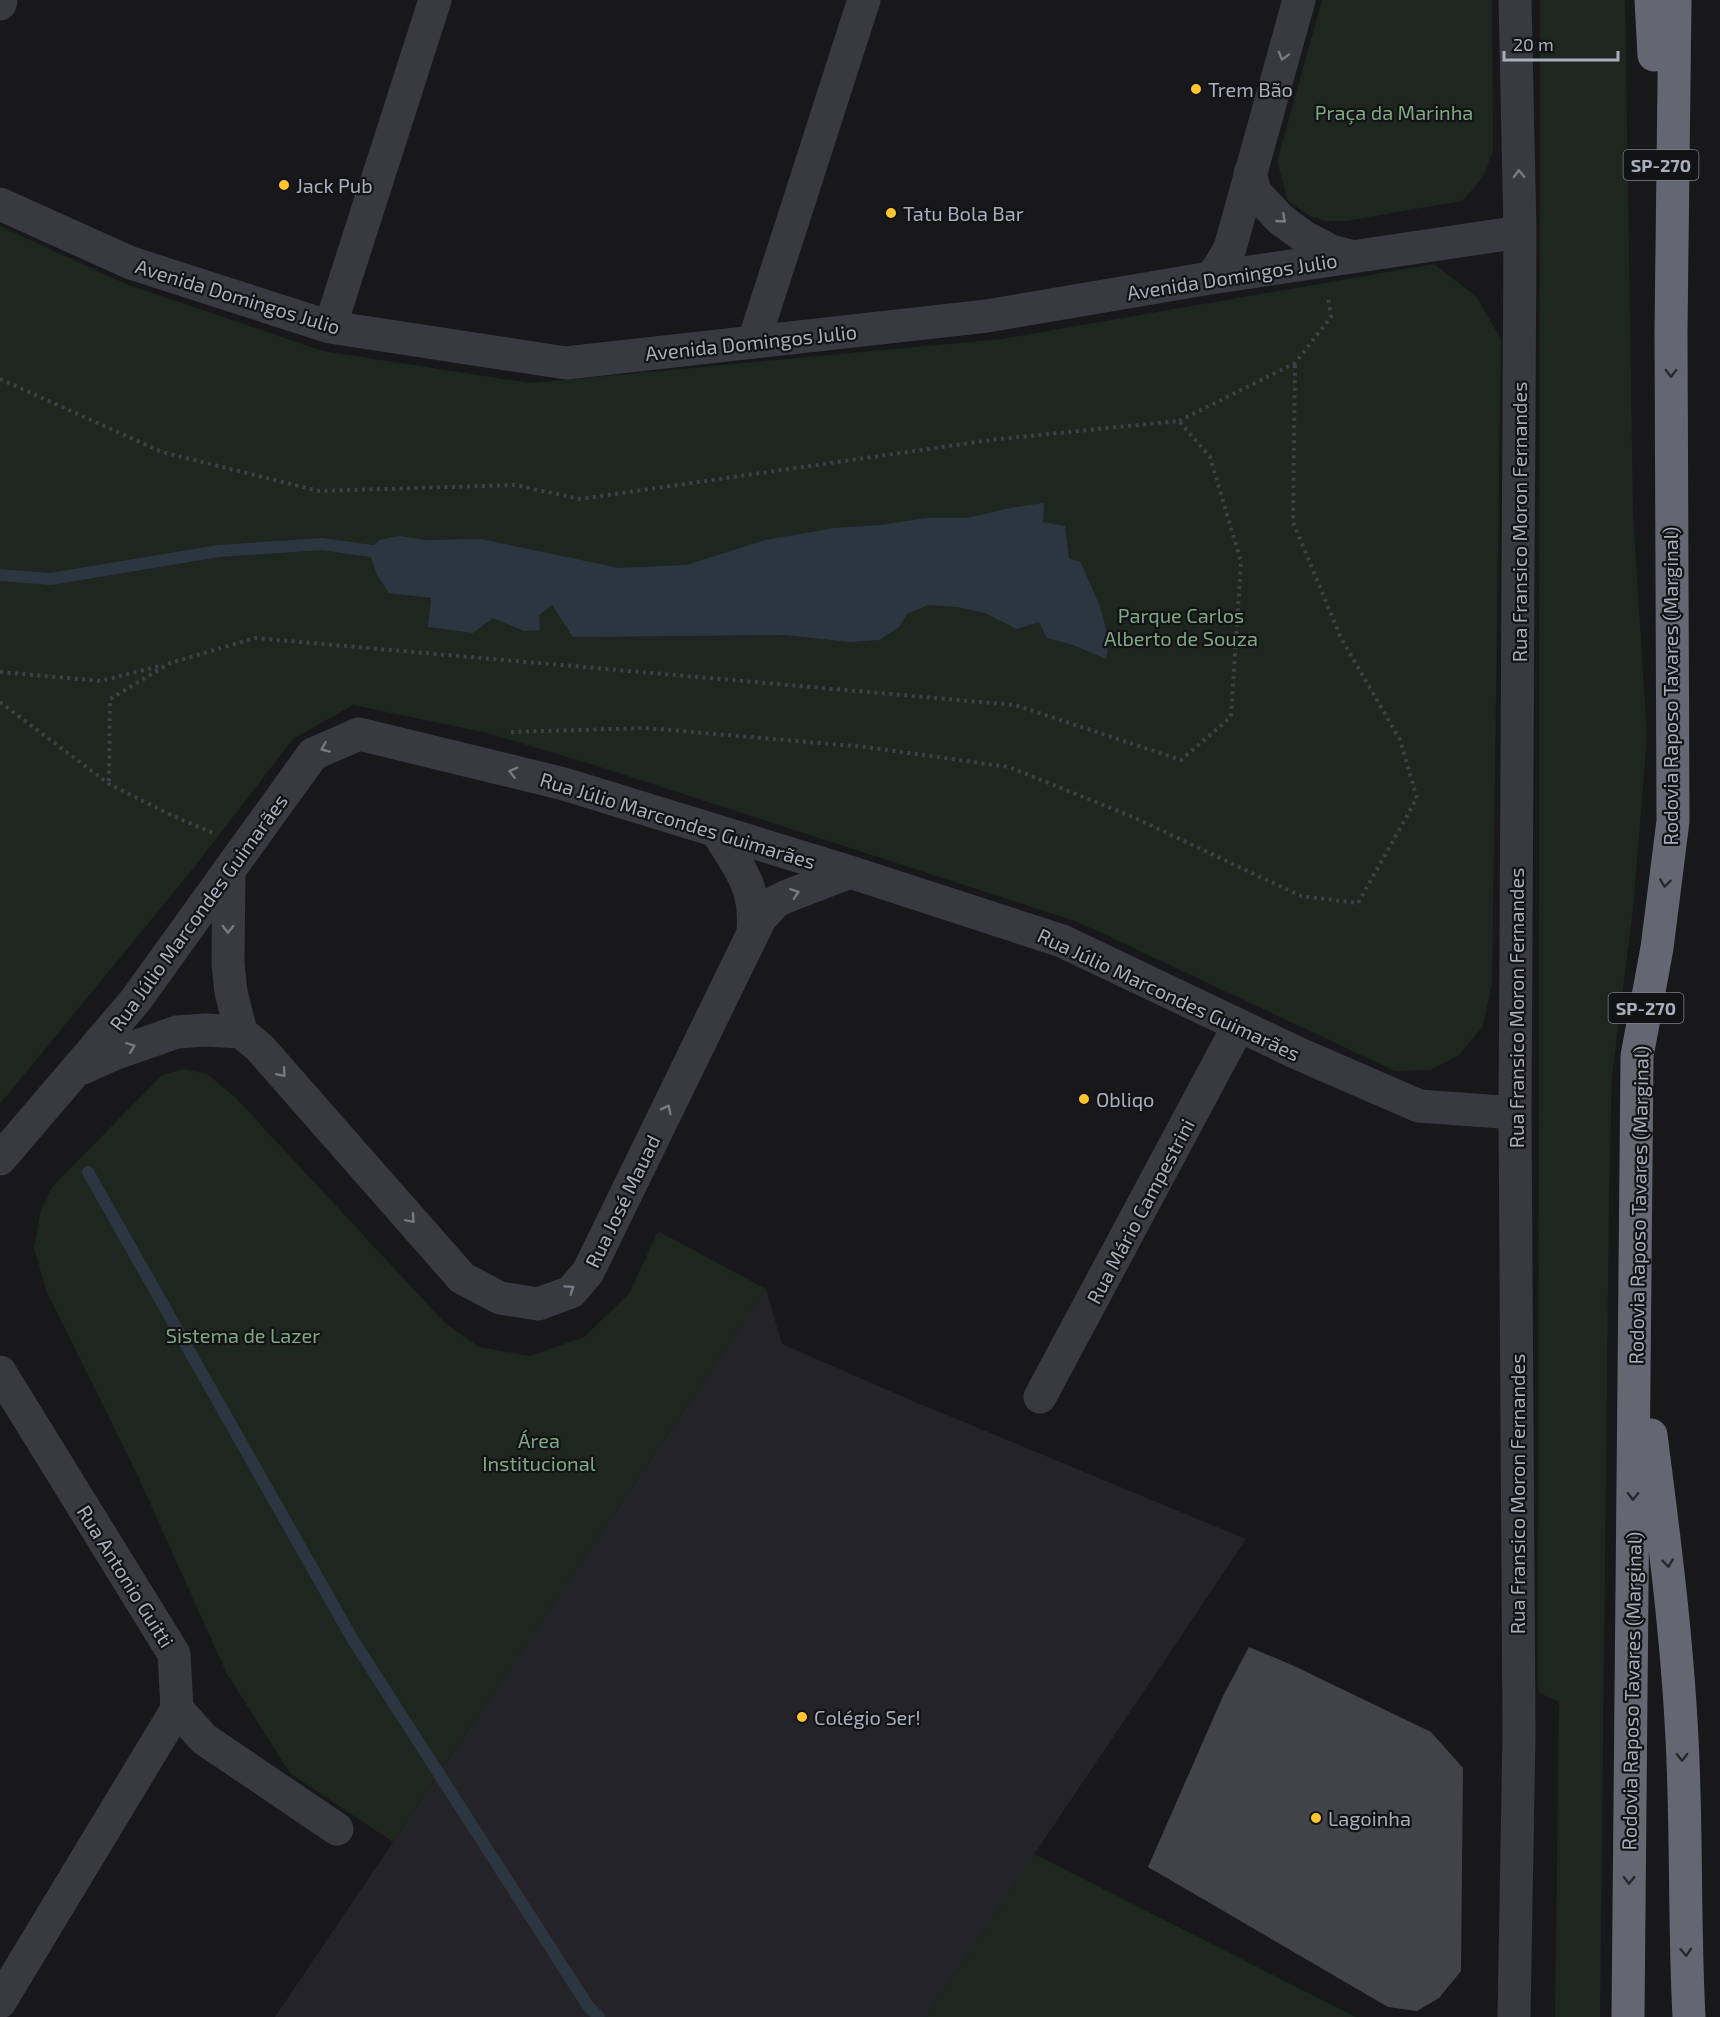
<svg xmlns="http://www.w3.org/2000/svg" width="1720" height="2017" viewBox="0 0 1720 2017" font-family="'Exo 2',sans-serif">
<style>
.built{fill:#242428}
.green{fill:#1d261f}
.water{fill:#2c3640}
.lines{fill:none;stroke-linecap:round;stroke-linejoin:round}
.stream{stroke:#2c3640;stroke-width:12}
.building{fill:#424348}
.path{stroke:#3e4047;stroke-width:4;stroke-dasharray:3 4.5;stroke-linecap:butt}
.minor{stroke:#393940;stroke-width:33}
.highway{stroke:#646772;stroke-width:33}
.oneway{stroke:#777984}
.oneway2{stroke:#27282d}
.poi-dot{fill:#ffc52c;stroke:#131316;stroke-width:2}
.labels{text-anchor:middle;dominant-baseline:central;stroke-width:4.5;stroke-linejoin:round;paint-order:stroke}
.shield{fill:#131316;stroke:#7c808a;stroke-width:1.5}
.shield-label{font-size:18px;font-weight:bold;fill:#a9aebc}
.poi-label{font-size:20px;fill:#a9aebc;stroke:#131316;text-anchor:start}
.park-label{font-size:20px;fill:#7ea883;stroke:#131316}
.street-label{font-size:20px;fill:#a9aebc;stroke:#131316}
</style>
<rect width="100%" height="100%" fill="#18181b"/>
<path class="built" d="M766,1289L782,1344L908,1399L1246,1539L925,2017H275Z"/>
<path class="green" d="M1322,0H1492L1493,151C1486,173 1479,184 1462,201L1346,221H1325L1310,216L1288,201L1277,161Z
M1540,0H1625L1633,513L1647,736L1633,910L1612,1075L1609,1197L1600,2017H1555L1559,1702L1538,1692Z
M0,226L126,284L323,351L530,383L1001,339L1434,264L1477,297L1501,340L1492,984L1483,1026L1459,1055L1431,1070L1395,1071L1078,922L594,765L487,733L353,705L293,739L192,870L0,1104Z
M184,1069L207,1074L235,1097L445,1323L479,1347L530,1356L584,1337L629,1294L658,1231L766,1289L393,1842L290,1773L227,1674L136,1472L46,1290L34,1248L41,1209L53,1186L162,1075Z
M1034,1854L1356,2017H925Z"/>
<path class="water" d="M1044,503L1043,522L1065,526L1069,559L1080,561C1093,591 1113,626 1106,659L1073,645L1047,638L1039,622L1017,629L985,613L958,607L928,605L907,614L899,627L879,640L850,642L785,635L573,637L552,605L539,615L540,630L524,631L493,618L473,633L428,627L431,598L389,593L377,575L369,551L379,540L399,536L426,540L481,539L619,568L687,565L765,540L835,528L880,525L927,518H967L1010,508Z"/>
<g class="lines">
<path class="stream" d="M0,575L51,579L219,551L322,544L385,553
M88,1172L353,1640L588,2006L599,2017"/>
</g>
<path class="building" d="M1249,1647L1292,1665L1431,1732L1463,1768L1461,1971L1439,1998L1417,2011L1388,2007L1148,1867L1223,1696Z"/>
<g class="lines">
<path class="path" d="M0,379L162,452L319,491L515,485L580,499L998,439L1179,421L1210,457L1241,562L1231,717L1181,760L1015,705L255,638L170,663L110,699L109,784
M1179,421L1295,363L1331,317L1328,296
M0,672L101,681L163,665
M0,702L109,784L171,815L213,833
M511,732L646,728L866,747L1009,767L1133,817L1301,896L1358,903L1417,798L1400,740L1341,638L1293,522L1295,363"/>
<path class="minor" d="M0,4L1,0
M1250,173L1255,192L1280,219L1306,238L1331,251L1350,256
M0,204L131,263L330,327L566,363L987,316L1210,278L1520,232
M1210,278L1219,267L1230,248L1299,0
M330,327L435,0
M754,341L864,0
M717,832C739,867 757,888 753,931
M229,870L228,964L231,992L241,1032
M83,1068L114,1054L177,1032L206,1030L241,1032L260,1048L462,1278L500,1298L538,1304L571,1292L588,1272L760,919L775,902L785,897L850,872
M0,1159L135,1001L313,754L359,734L564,784L850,872L1062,941L1297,1053L1419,1106L1515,1113
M0,1372L174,1654L177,1709L204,1739L337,1829
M1040,1397L1239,1025
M0,2002L177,1709
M1514,2017L1519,1734L1515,1113L1520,232L1515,0"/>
<path class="highway" d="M1651,0L1654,55
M1651,1435C1664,1536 1677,1637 1682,1739C1687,1832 1684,1924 1689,2017
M1628,2017L1637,1056L1657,948L1673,821L1671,331L1675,0"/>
</g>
<defs><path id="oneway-chevron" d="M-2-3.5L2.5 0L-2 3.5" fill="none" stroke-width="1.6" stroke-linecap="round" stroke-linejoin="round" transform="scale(1.5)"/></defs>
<g class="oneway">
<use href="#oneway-chevron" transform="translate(1283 56) rotate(106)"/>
<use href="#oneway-chevron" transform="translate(1519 174) rotate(-91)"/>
<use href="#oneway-chevron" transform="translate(1282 219) rotate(41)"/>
<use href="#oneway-chevron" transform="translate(325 748) rotate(156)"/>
<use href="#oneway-chevron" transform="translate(513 772) rotate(-166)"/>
<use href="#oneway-chevron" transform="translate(795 893) rotate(-19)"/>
<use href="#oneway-chevron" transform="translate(228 929) rotate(91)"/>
<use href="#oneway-chevron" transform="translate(131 1047) rotate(-21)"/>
<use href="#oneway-chevron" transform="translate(282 1073) rotate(49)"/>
<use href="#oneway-chevron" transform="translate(667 1109) rotate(-64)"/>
<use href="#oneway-chevron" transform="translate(411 1219) rotate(49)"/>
<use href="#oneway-chevron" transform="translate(570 1289) rotate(-35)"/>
</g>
<g class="oneway2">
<use href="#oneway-chevron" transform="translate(1671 373) rotate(90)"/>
<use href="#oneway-chevron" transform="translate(1665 883) rotate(97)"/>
<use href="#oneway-chevron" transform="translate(1633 1496) rotate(91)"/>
<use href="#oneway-chevron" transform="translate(1668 1563) rotate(84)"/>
<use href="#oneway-chevron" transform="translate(1682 1757) rotate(89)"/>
<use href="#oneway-chevron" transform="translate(1629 1880) rotate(91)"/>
<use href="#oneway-chevron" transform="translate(1686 1952) rotate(87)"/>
</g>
<g class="poi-dot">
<circle cx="1196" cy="89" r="6"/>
<circle cx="284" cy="185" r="6"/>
<circle cx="891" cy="213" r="6"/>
<circle cx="1084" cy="1099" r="6"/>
<circle cx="802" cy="1717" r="6"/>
<circle cx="1316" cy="1818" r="6"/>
</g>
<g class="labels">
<g class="shield">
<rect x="1623.5" y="150" width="75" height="30" rx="4.5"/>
<rect x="1608.5" y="993" width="75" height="30" rx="4.5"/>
</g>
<g class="shield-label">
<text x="1661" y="165">SP-270</text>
<text x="1646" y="1008">SP-270</text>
</g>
<g class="poi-label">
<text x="1208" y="89">Trem Bão</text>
<text x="296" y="185">Jack Pub</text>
<text x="903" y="213">Tatu Bola Bar</text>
<text x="1096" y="1099">Obliqo</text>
<text x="814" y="1717">Colégio Ser!</text>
<text x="1328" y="1818">Lagoinha</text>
</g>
<g class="park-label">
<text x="1394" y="112">Praça da Marinha</text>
<text x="1181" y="615">Parque Carlos<tspan x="1181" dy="23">Alberto de Souza</tspan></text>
<text x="243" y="1335">Sistema de Lazer</text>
<text x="539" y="1440">Área<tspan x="539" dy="23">Institucional</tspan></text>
</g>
<g class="street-label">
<text transform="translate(1232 276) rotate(-9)">Avenida Domingos Julio</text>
<text transform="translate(238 296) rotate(17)">Avenida Domingos Julio</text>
<text transform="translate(751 342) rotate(-6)">Avenida Domingos Julio</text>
<text transform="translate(1519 522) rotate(-90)">Rua Fransico Moron Fernandes</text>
<text transform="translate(1670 686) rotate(-90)">Rodovia Raposo Tavares (Marginal)</text>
<text transform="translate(678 820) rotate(17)">Rua Júlio Marcondes Guimarães</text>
<text transform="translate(198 912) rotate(-54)">Rua Júlio Marcondes Guimarães</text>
<text transform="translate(1169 994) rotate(25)">Rua Júlio Marcondes Guimarães</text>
<text transform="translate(1516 1008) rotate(-90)">Rua Fransico Moron Fernandes</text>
<text transform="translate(622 1201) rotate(-64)">Rua José Mauad</text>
<text transform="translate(1638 1205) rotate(-89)">Rodovia Raposo Tavares (Marginal)</text>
<text transform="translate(1140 1211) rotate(-62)">Rua Mário Campestrini</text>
<text transform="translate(1517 1494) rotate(-90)">Rua Fransico Moron Fernandes</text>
<text transform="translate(126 1576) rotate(58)">Rua Antonio Guitti</text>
<text transform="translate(1631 1691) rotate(-89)">Rodovia Raposo Tavares (Marginal)</text>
</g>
</g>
<path d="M1504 51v9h114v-9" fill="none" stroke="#a9aebc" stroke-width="3"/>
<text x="1513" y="51" font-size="18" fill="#a9aebc" stroke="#131316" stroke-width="4.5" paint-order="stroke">20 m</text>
</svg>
